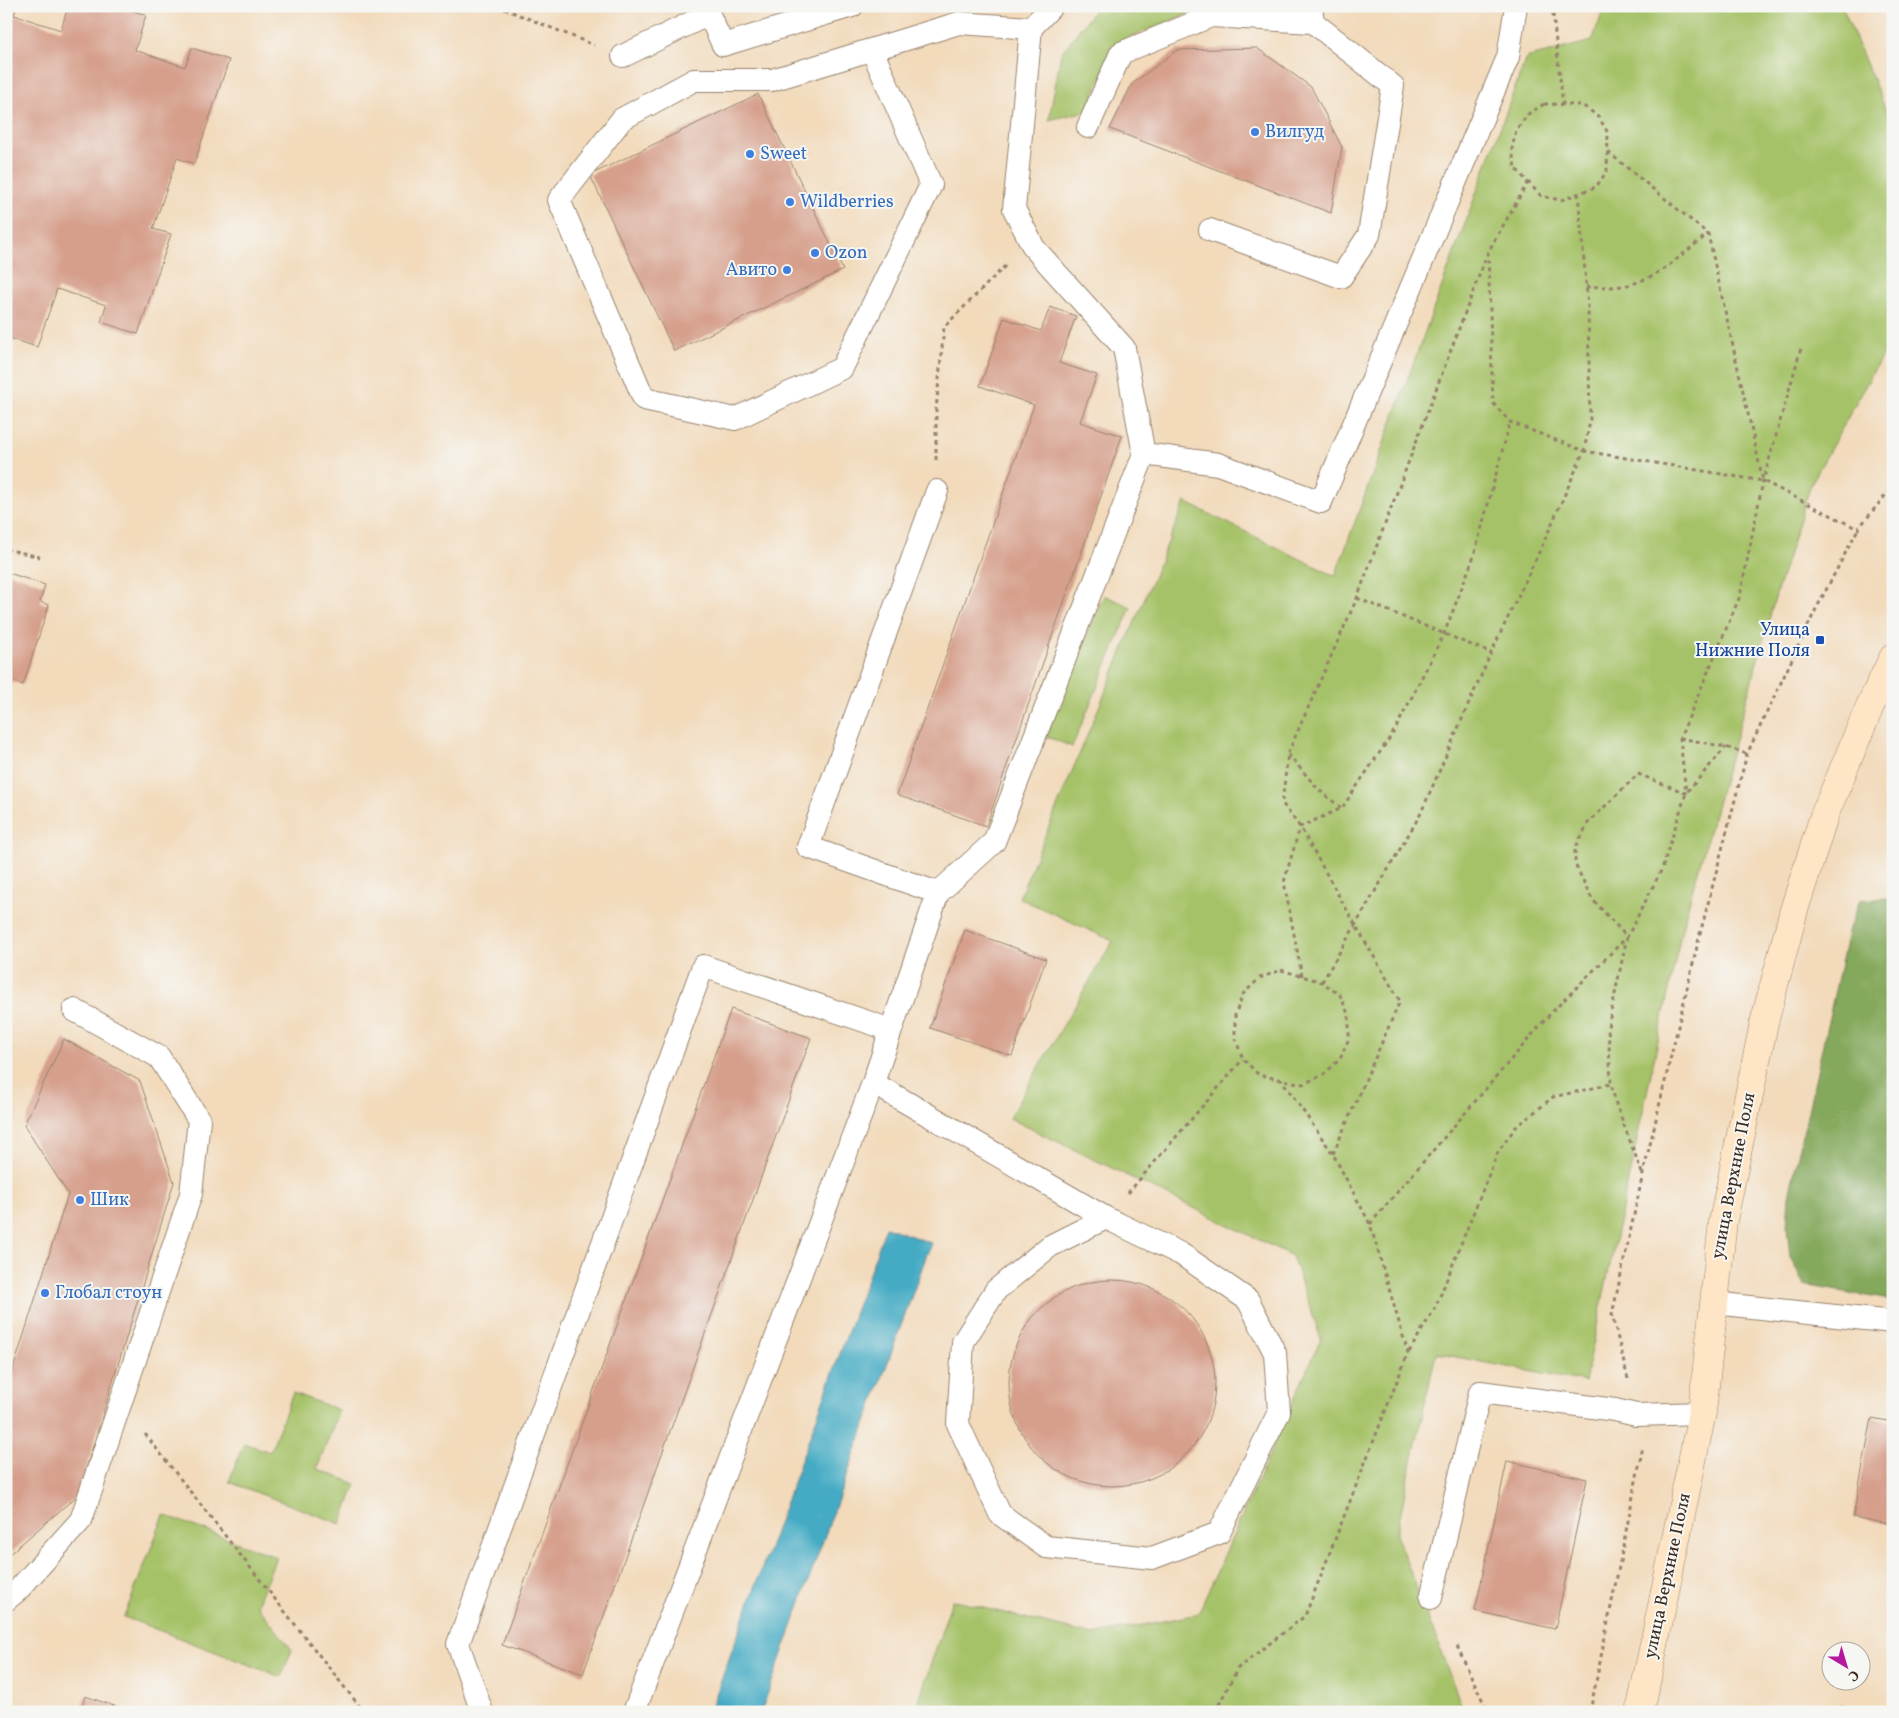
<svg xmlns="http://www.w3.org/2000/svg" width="1899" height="1718" viewBox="0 0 1899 1718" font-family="Vollkorn,serif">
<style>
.green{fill:#a6c268;stroke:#707643}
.forest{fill:#84a85c;stroke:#60693d}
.water{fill:#45abc4;stroke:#406a71}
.building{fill:#d69f8b}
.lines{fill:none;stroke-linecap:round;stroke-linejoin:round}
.service-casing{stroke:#96826c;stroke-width:24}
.secondary-casing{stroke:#96826c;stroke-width:29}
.path{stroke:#96826c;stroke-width:3;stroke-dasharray:4 4;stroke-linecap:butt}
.service{stroke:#fff;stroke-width:22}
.secondary{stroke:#fde5c5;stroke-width:28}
.shop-dot{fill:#3f7fe0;stroke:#f6f6f2;stroke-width:2}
.transit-dot{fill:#1a4fb4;stroke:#f6f6f2;stroke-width:2}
.labels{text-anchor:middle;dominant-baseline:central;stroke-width:4;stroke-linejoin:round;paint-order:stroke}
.shop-label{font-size:18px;fill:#366cbe;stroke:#f6f6f2;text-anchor:start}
.transit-label{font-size:18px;fill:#164399;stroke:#f6f6f2;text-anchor:end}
.street-label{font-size:18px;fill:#3b2a1e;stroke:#f6f6f2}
</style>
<rect width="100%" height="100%" fill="#f6f6f2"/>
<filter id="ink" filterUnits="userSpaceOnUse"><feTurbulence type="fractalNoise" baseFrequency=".02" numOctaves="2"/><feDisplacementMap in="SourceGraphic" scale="10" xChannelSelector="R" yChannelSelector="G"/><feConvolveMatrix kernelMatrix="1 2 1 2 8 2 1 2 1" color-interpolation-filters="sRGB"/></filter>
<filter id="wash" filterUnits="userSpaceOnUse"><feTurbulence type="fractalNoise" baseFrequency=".0096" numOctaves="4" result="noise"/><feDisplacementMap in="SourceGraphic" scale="20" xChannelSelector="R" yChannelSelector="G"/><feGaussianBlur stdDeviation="1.12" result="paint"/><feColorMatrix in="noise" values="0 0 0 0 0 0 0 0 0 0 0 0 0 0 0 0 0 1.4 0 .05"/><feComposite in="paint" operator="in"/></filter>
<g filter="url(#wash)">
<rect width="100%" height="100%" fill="#f2dabb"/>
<path class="green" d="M1098,6H1208L1117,42L1087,111L1049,120L1061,53Z
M1605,6H1842L1893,127V336L1811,484L1778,588L1683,924L1585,1382L1436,1353L1396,1534L1464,1712H915L952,1600L1093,1635L1198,1614L1321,1339L1292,1256L1009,1118L1113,941L1019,898L1185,502L1335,576L1526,58L1592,41Z
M1104,595L1131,607L1072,747L1046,736Z
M293,1393L339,1410L317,1469L356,1484L341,1524L229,1482L244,1443L270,1452Z
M164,1515L276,1557L257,1605L292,1650L281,1677L124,1617Z"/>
<path class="forest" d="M1893,896V1303L1884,1299L1804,1285L1790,1257L1787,1227L1789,1196L1849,928L1860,900L1890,898Z"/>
<path class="water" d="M886,1227L931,1243L761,1712L710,1711Z"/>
<g id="blocks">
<path class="building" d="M6,6H17L14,15L61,30L68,6H119L146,15L135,50L185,67L192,48L229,60L194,164L177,158L153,229L171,234L138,334L101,322L106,305L57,289L37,347L6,337Z
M1257,48L1311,87L1342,147L1331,213L1110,129L1132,84L1177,50Z
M758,94L843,270L674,351L590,175Z
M1050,307L1076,316L1059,363L1097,375L1080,422L1122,436L986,826L897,795L1034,405L980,386L1004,318L1041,331Z
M6,572L45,585L40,602L49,605L23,685L12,681L7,697Z
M965,930L1046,959L1012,1056L930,1028Z
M731,1009L811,1038L583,1674L502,1645Z
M64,1039L140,1081L174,1182L78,1495L6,1557V1392L68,1194L24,1125Z
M1009 1383a103 103 0 1 1 206 0a103 103 0 1 1-206 0Z
M1872,1418L1893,1422V1525L1853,1517Z
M1507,1461L1587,1479L1555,1629L1475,1611Z
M85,1696L129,1711V1712H80Z
M1840,1706L1867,1711V1712H1839Z"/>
</g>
</g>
<g filter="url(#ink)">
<use href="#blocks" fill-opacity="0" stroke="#96826c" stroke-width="1"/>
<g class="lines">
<defs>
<path id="service" d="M705,6L723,45L852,6
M1052,6L1031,28L1014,209L1034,248L1124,348L1144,454
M872,50L931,185L842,368L735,419L644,399L559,200L622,119L694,80H772L959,23L1031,28
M623,56L709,14
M1088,127L1121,53L1211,16L1313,22
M1210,230L1341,277L1369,235L1393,86L1313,22L1311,6
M937,491L808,847L938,893
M873,1083L1106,1218L1181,1254L1248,1300L1275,1353L1279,1412L1219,1533L1152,1558L1046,1547L1000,1514L958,1424L963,1342L996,1290L1050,1246L1106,1218
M1713,1303L1893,1322
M1431,1598L1480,1392L1615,1410L1636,1415L1702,1413
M6,1600L18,1590L81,1520L191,1194L199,1120L159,1057L74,1010
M482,1712L458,1644L703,966L891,1030
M634,1712L873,1083L938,893L994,842L1144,454L1218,464L1321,502L1508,57L1516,6"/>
<path id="secondary" d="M1640,1712L1702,1413L1723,1221L1764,1023L1794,910L1824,816L1870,706L1893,658"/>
</defs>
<use href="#service" class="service-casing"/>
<use href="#secondary" class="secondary-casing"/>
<path class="path" d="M497,6L594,45
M1552,6L1563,105
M1544,104L1582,105L1598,116L1608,133L1607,171L1596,187L1561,200L1541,196L1515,168L1512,149L1516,130L1528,114Z
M1608,152L1708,234L1763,481L1858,529L1893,486
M1528,182L1488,252L1493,403L1510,422L1584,451L1763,481
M1586,287C1597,286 1610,288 1621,286C1655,282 1682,254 1708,234
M936,460V410L944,327L1006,265
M6,549L40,557
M1357,598L1491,653
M1680,738L1726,747L1747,754
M1288,754L1318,789L1341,808
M1281,970L1322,982L1340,995L1349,1016V1038L1340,1059L1323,1075L1303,1084L1259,1075L1243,1059L1235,1038V1015L1243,994L1260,978Z
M1302,976L1284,882L1300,827L1342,808L1395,730L1444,634L1474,556L1510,422
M1322,982L1420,815L1491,653L1542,546L1584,451L1590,421L1588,306L1578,193
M1333,1154L1400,1001L1356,926L1300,827L1282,803L1288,753L1357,598L1488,252
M1642,1173L1616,1104L1611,1084L1608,1027L1627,937L1592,899L1575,864V849L1588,823L1638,774L1686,793L1680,738L1740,596L1763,481L1801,348
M1128,1193L1243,1059
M1370,1224L1550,1014L1627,937L1662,869L1686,793L1726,747
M1409,1352L1436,1306L1498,1152L1515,1128L1553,1097L1611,1084
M1628,1379L1612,1315L1643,1174L1700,934L1747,754L1815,611L1858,529
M145,1434L364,1712
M1457,1646L1488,1712
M1215,1712L1238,1668L1305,1616L1408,1353L1370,1224L1333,1154L1281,1079
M1590,1712L1642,1451V1446"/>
<use href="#service" class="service"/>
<use href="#secondary" class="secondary"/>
</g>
</g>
<g class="shop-dot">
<circle cx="1255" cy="132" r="5"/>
<circle cx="750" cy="154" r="5"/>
<circle cx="790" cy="202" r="5"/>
<circle cx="815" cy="253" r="5"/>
<circle cx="787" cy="270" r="5"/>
<circle cx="80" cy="1200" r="5"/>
<circle cx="45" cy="1293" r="5"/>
</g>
<rect class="transit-dot" x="1815" y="635" width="10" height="10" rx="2.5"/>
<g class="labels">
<g class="shop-label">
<text x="1265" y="132">Вилгуд</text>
<text x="760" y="154">Sweet</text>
<text x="800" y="202">Wildberries</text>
<text x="825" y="253">Ozon</text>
<text x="777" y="270" text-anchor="end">Авито</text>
<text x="90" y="1200">Шик</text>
<text x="55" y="1293">Глобал стоун</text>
</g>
<g class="transit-label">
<text x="1810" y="630">Улица<tspan x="1810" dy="21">Нижние Поля</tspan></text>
</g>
<g class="street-label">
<text transform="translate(1734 1176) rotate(-79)">улица Верхние Поля</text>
<text transform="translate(1668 1576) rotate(-78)">улица Верхние Поля</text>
</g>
</g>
<rect width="1899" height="1718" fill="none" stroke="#f6f6f2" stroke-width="25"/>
<g transform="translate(1846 1666) rotate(142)"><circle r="24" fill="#f6f6f2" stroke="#aba49d"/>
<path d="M0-4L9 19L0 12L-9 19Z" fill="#b5179e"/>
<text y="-8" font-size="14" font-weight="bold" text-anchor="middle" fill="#3b2a1e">С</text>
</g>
</svg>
